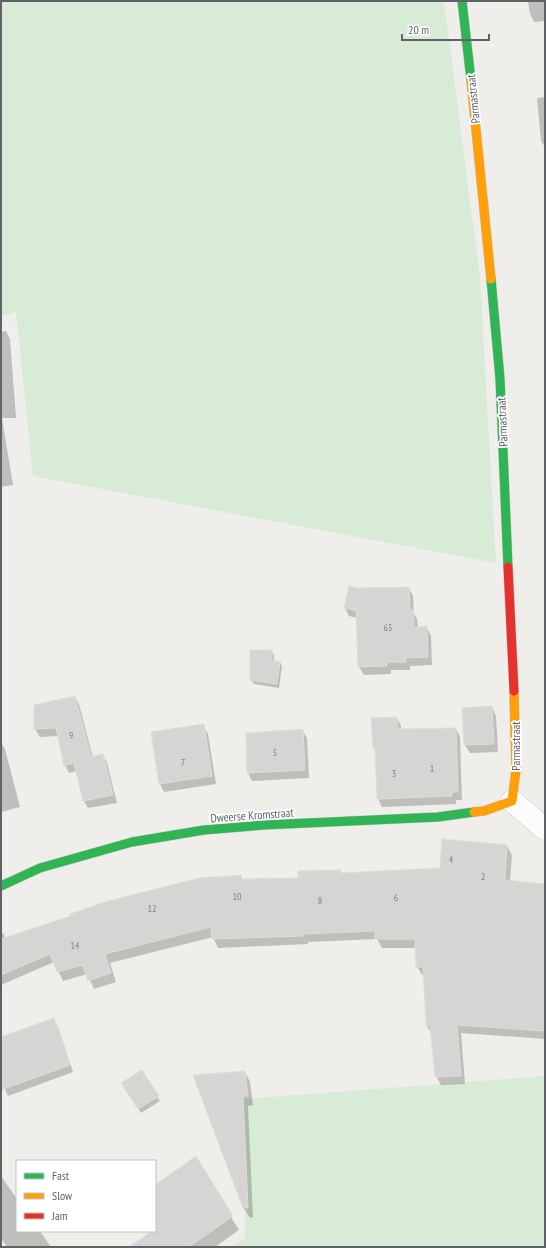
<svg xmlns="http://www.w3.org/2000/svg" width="546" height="1248" viewBox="0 0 546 1248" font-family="'PT Sans Narrow',sans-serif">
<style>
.green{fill:#d8ebd6}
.shadow{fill:#0003}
.building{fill:#d6d5d3;stroke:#deddd9}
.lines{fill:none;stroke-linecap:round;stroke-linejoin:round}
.street-casing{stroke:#cbcccc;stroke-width:23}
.fast-casing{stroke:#cacacb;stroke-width:10}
.slow-casing{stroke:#cacacb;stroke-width:10}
.jam-casing{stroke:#cacacb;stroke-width:10}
.street{stroke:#fdfcfc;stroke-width:22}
.fast{stroke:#30b455;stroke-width:9}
.slow{stroke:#ff9f0a;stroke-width:9}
.jam{stroke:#e5322d;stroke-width:9}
.labels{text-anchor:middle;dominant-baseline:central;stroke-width:3.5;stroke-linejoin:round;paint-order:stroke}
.number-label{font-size:10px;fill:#7e8184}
.street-label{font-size:12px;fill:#5f6368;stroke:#fff}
</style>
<rect width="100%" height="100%" fill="#efeeea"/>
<path class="green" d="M1,1H444L480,278L496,563L33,476L16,312L1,316Z
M545,1076V1247H230L245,1238L243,1099Z"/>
<path class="shadow" d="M528,1H545V21L534,22L530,14Z
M545,97V140H544L545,147L541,141L537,98Z
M6,331L10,339L16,418H2L13,485L1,487V332Z
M409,588L413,596L414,614L417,619L418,628H427L431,636L432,665L410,666V670H391V674L364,675L359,667L357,618L349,616L345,608L359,589Z
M251,651H271L274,655V661L280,662L282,666L279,688L254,684L251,680Z
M75,697L79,704L93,758L103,755L107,763L117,803L88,808L84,801L77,771L69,773L65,765L58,736L40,737L35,729Z
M492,707L496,716L498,752L470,753L465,745Z
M397,718L401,726V730L456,729L460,736L462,800H456V804L382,807L378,799L376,753L374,748Z
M203,725L208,734L216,784L164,792L160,784Z
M302,730L307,738L309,778L252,781L248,773Z
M1,742L5,749L20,807L1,812Z
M507,846L512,855L510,882L545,885V1039L461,1033L465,1084L441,1085L436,1076L432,1035L427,1026L424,975H422L417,966L416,948H382L377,939L308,942V944L218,948L213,937L110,963L116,982L94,989L87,974L63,981L54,962L1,985V934L3,933L6,939L240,876L243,880L299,879L340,871L342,874L441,869Z
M53,1019L58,1027L73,1072L8,1096L1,1080V1038Z
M142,1071L160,1101L141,1113L123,1084Z
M245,1072L250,1082L253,1105L248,1106L253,1217L250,1218L244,1208L194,1076Z
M195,1158L239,1230L215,1247H131L155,1231V1187Z
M1,1176L17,1199V1231H40L51,1247H7L1,1238Z"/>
<path class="building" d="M349,586L359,588L409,587L410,610H413L414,627L427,626L428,657L406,658V662H387V666L358,667L356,611L344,608Z
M250,650H272V660L280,662L277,684L250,680Z
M75,696L91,757L103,754L113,795L83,801L74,763L64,766L56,728L34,729V705Z
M492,706L494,744L464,745L462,708Z
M397,717L398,729L456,728L458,792H452V796L377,799L375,749H373L371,718Z
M204,724L212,776L159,784L151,732Z
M303,729L305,770L247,773L246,733Z
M442,839L507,845L505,880L545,884V1031L457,1025L461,1076L435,1077L430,1025L426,1026L423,967H416L415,939H375V931L303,934L304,936L212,939L211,927L105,954L111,973L88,981L83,965L57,972L50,954L1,975V939L71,916L70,914L105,902L200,878L241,875L242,879L298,878V871L341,870V873L440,868Z
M54,1018L70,1065L1,1090V1037Z
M142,1070L159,1096L138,1109L121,1083Z
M245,1071L248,1096H243L248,1208H243L193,1075Z
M196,1156L233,1216L189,1247H129L152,1231H155V1185Z"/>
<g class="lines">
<defs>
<path id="street" d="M512,801L545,829"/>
<path id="fast" d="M462,1L471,80
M491,279L500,379L508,567
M1,886L40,868L132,842L204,830L264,825L438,817L474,812"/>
<path id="slow" d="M471,80L491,279
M474,812L484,811L512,801L516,770L514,691"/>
<path id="jam" d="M508,567L514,691"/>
</defs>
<use href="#street" class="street-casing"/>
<use href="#fast" class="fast-casing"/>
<use href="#slow" class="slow-casing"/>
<use href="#jam" class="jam-casing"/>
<use href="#street" class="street"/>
<use href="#fast" class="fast"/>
<use href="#slow" class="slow"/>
<use href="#jam" class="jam"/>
</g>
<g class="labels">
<g class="number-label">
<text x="388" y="627">65</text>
<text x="71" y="735">9</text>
<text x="275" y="752">5</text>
<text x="183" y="762">7</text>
<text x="432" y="768">1</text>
<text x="394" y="773">3</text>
<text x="451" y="859">4</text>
<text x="483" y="876">2</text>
<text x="237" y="896">10</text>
<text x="396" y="897">6</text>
<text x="320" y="900">8</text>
<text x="152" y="908">12</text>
<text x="75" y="945">14</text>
</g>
<g class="street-label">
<text transform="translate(473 99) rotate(-96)">Parmastraat</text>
<text transform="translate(502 422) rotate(-93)">Parmastraat</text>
<text transform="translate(515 746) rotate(-90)">Parmastraat</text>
<text transform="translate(252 815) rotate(-4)">Dweerse Kromstraat</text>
</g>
</g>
<rect width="546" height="1248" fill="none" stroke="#5f6368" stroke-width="4"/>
<rect x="16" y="1160" width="140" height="72" fill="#ffffff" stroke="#bfc1c3"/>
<rect x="24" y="1173" width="20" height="6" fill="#30b455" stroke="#bfc1c3"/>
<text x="52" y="1180" font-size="12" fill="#5f6368">Fast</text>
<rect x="24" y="1193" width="20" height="6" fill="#ff9f0a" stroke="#bfc1c3"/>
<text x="52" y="1200" font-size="12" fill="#5f6368">Slow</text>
<rect x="24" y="1213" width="20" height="6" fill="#e5322d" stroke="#bfc1c3"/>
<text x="52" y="1220" font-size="12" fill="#5f6368">Jam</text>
<path d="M402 34v6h87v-6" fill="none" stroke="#5f6368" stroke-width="2"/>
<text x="408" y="34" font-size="12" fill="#5f6368" stroke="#ffffff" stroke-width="3" paint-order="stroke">20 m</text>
</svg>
